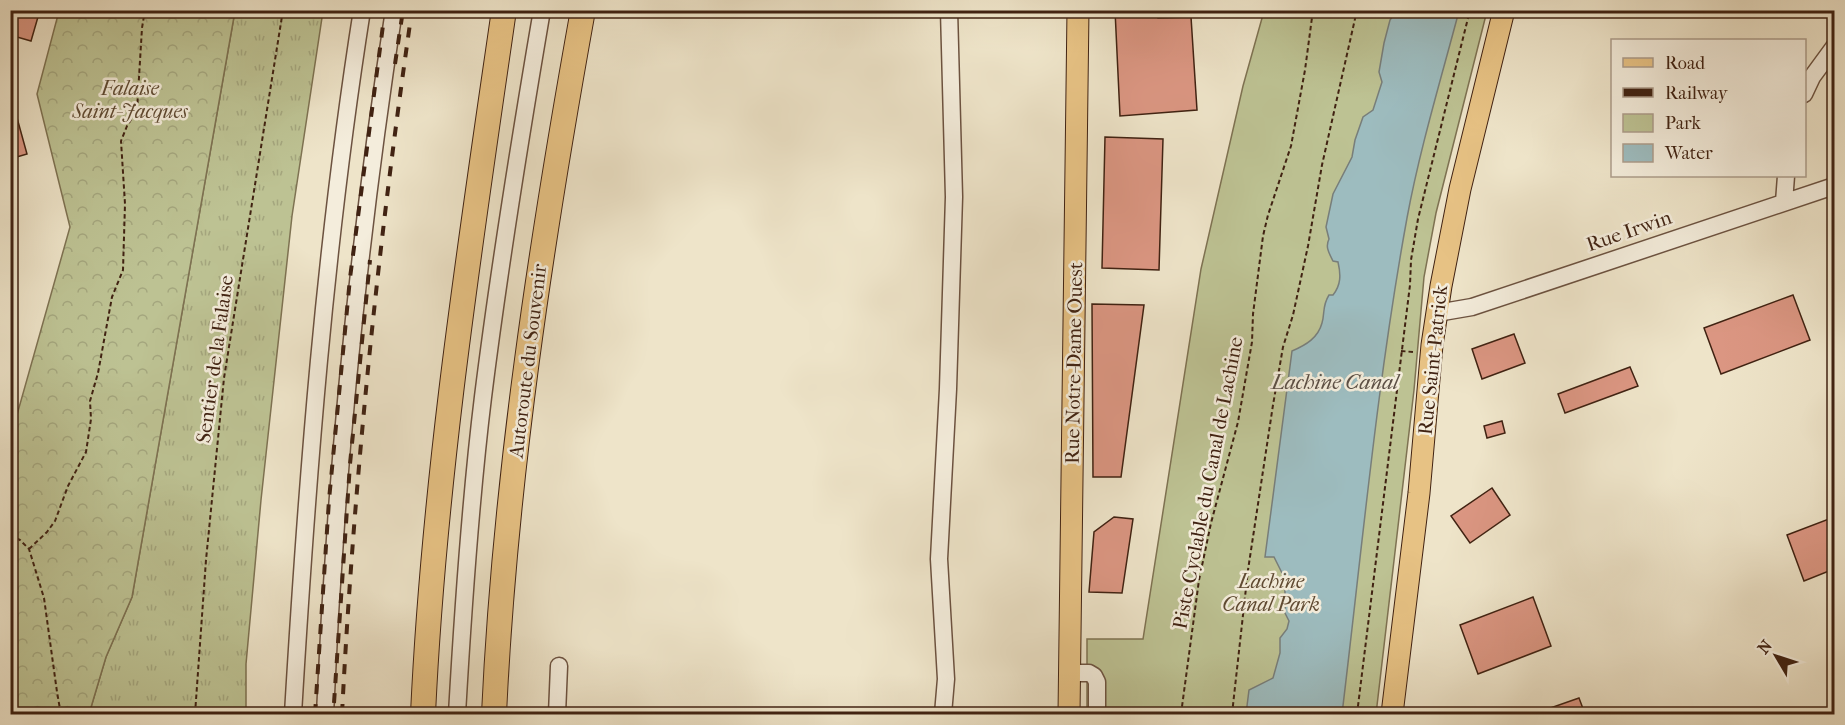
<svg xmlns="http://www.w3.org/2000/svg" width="1845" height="725" viewBox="0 0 1845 725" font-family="'IM FELL French Canon',serif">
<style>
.grass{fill:url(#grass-tufts);stroke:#7e7252;stroke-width:1.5}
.forest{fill:url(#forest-crowns);stroke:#7e7252;stroke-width:1.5}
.park{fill:#bdc293;stroke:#7e7252;stroke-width:1.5}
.water{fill:#9dbcbf;stroke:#787e7a;stroke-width:1.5}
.building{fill:#db9682;stroke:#402212;stroke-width:1.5}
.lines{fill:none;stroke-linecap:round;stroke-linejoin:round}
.minor-casing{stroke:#6c5240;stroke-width:19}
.major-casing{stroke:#402212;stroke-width:23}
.highway-casing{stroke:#402212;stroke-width:26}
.path{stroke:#402212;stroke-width:2;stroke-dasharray:4.5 3;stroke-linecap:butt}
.minor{stroke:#f4eddc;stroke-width:16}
.major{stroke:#e7c284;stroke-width:21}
.highway{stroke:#e7c284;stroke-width:24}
.rail{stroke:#402212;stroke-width:4;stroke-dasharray:10 10;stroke-linecap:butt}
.labels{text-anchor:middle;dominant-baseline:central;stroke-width:5;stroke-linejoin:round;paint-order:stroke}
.park-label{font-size:20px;font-style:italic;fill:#5f4a32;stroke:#f4eddc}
.street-label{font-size:20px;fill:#402212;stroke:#f4eddc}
.water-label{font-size:21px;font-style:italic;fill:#5c5046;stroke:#f4eddc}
</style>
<defs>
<pattern id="grass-tufts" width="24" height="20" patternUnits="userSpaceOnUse" patternTransform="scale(1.5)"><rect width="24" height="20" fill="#bdc293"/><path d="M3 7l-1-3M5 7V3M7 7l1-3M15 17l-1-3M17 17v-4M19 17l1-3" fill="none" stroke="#a4a67e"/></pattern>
<pattern id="forest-crowns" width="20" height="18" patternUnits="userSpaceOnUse" patternTransform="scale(1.5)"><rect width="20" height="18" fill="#bdc293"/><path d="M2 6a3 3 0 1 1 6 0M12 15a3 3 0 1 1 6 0" fill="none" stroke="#a4a67e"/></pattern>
</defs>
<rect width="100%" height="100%" fill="#eee4c9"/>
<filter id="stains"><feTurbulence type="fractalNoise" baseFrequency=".00333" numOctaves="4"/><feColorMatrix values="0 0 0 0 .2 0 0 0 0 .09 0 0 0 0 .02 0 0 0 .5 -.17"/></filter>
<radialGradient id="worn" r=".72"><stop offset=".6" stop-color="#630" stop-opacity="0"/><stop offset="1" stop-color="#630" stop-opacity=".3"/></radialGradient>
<path class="grass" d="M235,11H323L292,216L261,500L246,664V714H89L106,657L132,597Z"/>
<path class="forest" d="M59,11H235L132,597L106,657L89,714H11V436L70,227L37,94Z"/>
<path class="park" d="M1264,11H1487L1436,213L1424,277L1414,390L1376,714H1087V639H1143L1201,269L1243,86Z"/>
<path class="water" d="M1397,10L1459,11C1441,79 1420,148 1407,218C1377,382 1362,549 1342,714H1246L1249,690L1273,678L1280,653V638L1287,629L1289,621L1284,611C1289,601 1282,592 1286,581L1274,557H1265L1292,351C1306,345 1318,338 1322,323C1325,313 1322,306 1329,295H1333C1341,285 1341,275 1338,262L1333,261C1329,253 1325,247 1329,239L1326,227L1333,194L1352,157L1355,140L1363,117L1373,110L1382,82L1379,72L1384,43L1390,20Z"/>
<path class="building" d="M10,10H40L31,41L10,35Z
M1115,10H1157L1158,18L1191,17L1197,110L1120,116Z
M14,107L27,154L10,159V108Z
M1105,137L1163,139L1159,270L1102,268Z
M1793,295L1810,340L1721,374L1704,328Z
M1092,304L1144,305L1121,477H1093Z
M1514,334L1525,363L1482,379L1472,349Z
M1630,367L1638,386L1565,413L1558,394Z
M1502,421L1505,433L1487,438L1484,426Z
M1492,488L1510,515L1470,543L1451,516Z
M1114,517L1133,519L1122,593L1089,592L1094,532Z
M1834,517V569L1804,581L1787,535Z
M1533,597L1551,646L1478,674L1460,625Z
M1579,698L1585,714H1536V713Z"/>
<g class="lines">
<defs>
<path id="minor" d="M1804,94L1812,77L1834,47
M1784,202L1786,176
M1437,313L1472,307L1834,186
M1070,673H1089L1094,676L1097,682V714
M293,714C307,479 325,244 362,10
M325,714C335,479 358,243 394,10
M457,714C463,609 470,503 483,397C499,268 520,139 542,10
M557,714L559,666
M943,714L946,679L939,559L948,389L954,197L949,10"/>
<path id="major" d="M1069,714L1078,10
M1392,714L1419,493L1432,345L1441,286L1460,189L1504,10"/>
<path id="highway" d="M423,714C434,478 470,245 504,10
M494,714C505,478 541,243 583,10"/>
</defs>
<use href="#minor" class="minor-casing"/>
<use href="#major" class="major-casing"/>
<use href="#highway" class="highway-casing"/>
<path class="path" d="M1401,351L1413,352
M10,535L20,540L29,549L44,598L57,692L60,709L65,714
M29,549L47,532L55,521L68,486L86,452L91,419L90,401L98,373L112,297L123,270L125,204L121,141L127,126L137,110L142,28L145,10
M195,714L206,560L224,378L283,10
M1181,714L1199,580L1211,523L1238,422L1252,342L1253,314L1263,236L1268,215L1291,146L1305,70L1313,10
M1232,714L1248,570L1273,405L1283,347L1293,315L1308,246L1322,165L1357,10
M1357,714L1410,285L1411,260L1418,219L1470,10"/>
<use href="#minor" class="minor"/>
<use href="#major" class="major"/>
<use href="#highway" class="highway"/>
<path class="rail" d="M395,64L403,10
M334,703L350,464L370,260
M315,714L329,500L350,278L385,10
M342,714C354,479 378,244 412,10"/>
</g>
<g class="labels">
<g class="park-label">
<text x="130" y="88">Falaise<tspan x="130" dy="23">Saint-Jacques</tspan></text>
<text x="1271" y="581">Lachine<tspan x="1271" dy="23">Canal Park</tspan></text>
</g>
<g class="street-label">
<text transform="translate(1629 231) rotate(-19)">Rue Irwin</text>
<text transform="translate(215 359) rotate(-82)">Sentier de la Falaise</text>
<text transform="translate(1433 360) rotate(-84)">Rue Saint-Patrick</text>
<text transform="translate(528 361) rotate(-83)">Autoroute du Souvenir</text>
<text transform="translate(1074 363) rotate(-89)">Rue Notre-Dame Ouest</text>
<text transform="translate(1208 483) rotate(-79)">Piste Cyclable du Canal de Lachine</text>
</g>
<g class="water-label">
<text x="1335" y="382">Lachine Canal</text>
</g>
</g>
<rect width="1845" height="725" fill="none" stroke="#eee4c9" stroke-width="36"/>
<rect x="12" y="12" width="1821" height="701" fill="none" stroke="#402212" stroke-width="3"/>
<rect x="18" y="18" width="1809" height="689" fill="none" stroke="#402212" stroke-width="1.5"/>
<rect x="1611" y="39" width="195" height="138" fill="#f4eddc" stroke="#ac9c8b" stroke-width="1.5"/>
<rect x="1623" y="58" width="30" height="9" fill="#e7c284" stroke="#ac9c8b" stroke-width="1.5"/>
<text x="1665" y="69" font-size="18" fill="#402212">Road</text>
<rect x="1623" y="88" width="30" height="9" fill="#402212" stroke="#ac9c8b" stroke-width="1.5"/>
<text x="1665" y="99" font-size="18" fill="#402212">Railway</text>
<rect x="1623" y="114" width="30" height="18" fill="#bdc293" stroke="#ac9c8b" stroke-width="1.5"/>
<text x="1665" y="129" font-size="18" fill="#402212">Park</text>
<rect x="1623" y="144" width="30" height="18" fill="#9dbcbf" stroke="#ac9c8b" stroke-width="1.5"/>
<text x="1665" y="159" font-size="18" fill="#402212">Water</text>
<g transform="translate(1776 656) rotate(309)" stroke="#f4eddc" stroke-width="4.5" paint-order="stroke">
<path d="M0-4.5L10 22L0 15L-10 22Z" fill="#402212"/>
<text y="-9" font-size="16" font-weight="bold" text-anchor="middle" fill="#402212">N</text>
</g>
<rect width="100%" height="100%" filter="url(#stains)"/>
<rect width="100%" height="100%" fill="url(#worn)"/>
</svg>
